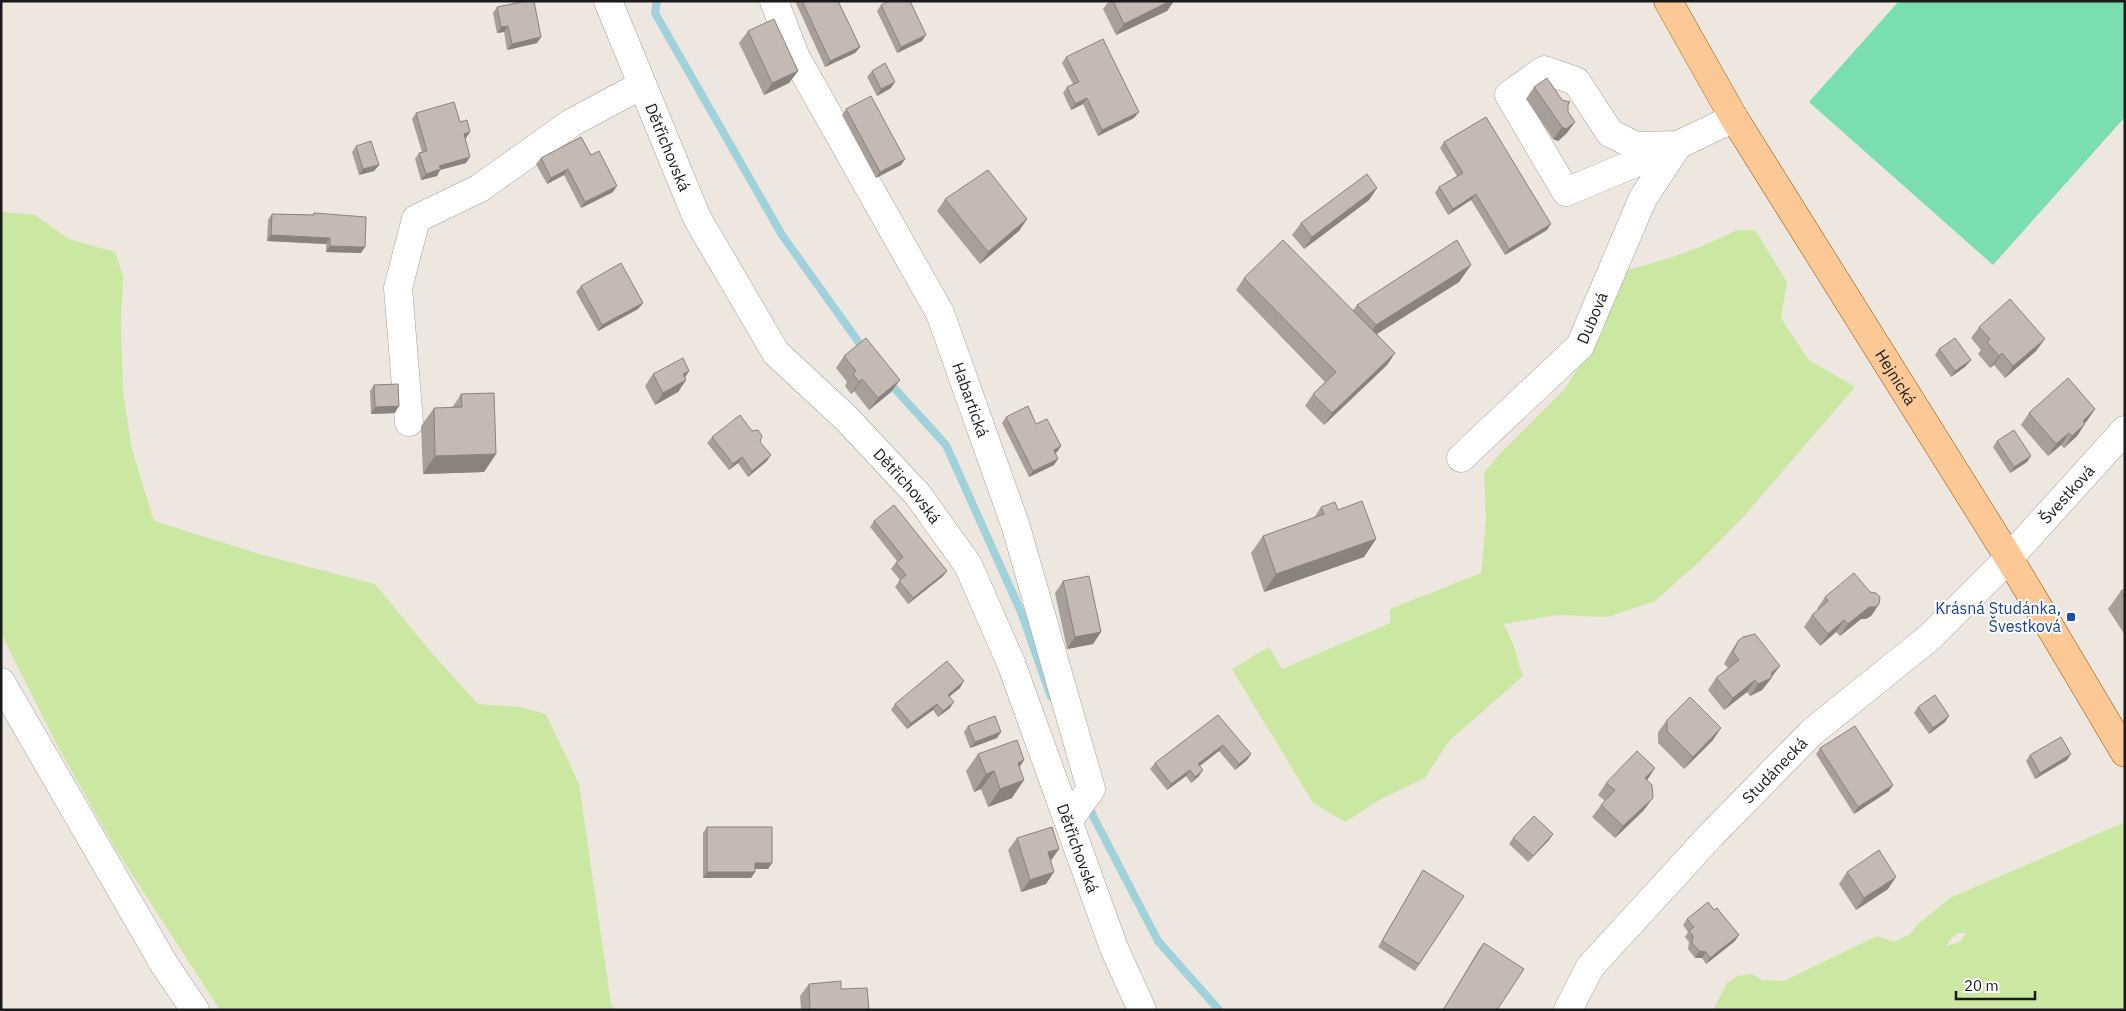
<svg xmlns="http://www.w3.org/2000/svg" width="2126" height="1011" viewBox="0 0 2126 1011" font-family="'IBM Plex Sans',sans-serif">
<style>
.grass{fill:#cbe8a3;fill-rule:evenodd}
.pitch{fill:#7bdeb0}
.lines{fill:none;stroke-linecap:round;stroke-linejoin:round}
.stream{stroke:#9fd2db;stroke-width:8}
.minor-casing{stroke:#a1a1a1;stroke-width:29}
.major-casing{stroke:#915600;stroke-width:29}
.minor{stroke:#fff;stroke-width:28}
.major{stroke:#fcc895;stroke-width:28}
.wall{fill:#a99f9a}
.shaded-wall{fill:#89827d}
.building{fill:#c4b9b3;stroke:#89827d}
.transit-dot{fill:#1a4fb4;stroke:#fff;stroke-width:2}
.labels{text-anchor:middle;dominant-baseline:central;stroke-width:4;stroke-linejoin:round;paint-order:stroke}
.street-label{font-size:16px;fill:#1a1a1a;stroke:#fff}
.transit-label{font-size:16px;fill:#164399;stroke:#fff;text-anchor:end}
</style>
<rect width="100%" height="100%" fill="#ede7df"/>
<path class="grass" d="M1,212L35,215L69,239L115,252L123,276L121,324L123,392L132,450L154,521L259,554L375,584L436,658L478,704L520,707L546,714L579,784L611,1004L615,1010H220L115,848L56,743L1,633Z
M1737,230H1755L1787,282L1781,318L1809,360L1855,387L1744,516L1700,561L1655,601L1608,617L1557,615L1504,624L1513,644L1523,676L1449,741L1425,778L1381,799L1345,822L1313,803L1232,669L1269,647L1282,669L1390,623V609L1481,573L1486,520L1484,473L1498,456L1563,391L1602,333L1622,271C1663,261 1700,249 1737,230Z
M2125,822V1010H1713L1727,983L1737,976L1752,974L1762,980L1784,981L1877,936L1894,942L1910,934L1918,924L1950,898ZM1958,933H1966L1960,942L1946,946L1952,938Z"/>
<path class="pitch" d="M1899,1H2125V117L1993,265L1809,102Z"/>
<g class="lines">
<path class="stream" d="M657,1L655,13L782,235L865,351
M887,380L946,445L1021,612L1051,697
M1088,802L1093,816L1158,941L1219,1010"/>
<defs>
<g id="minor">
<path id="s1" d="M608,1L697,218L776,353L846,418L918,495L968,565L1011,663L1114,948L1142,1010"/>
<path id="s2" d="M774,1L796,58L940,313L1016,527L1091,789L1068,821"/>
<path d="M1678,145L1636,146L1610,133L1576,81L1544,70L1509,95L1566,192L1678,145L1734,118"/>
<path d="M409,422L398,288L416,219L480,188L571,123L642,85"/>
<path id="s3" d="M1461,458L1580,346L1643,198L1678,145"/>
<path d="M1,682L164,964L195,1010"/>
<path id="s4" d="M1568,1010L1590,967L1712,834L1812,732L1930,637L2009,558L2125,430"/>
</g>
<g id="major">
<path id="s5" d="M1668,1L1734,118L2009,558L2125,753"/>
</g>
</defs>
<use href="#minor" class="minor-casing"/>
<use href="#major" class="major-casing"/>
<use href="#minor" class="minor"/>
<use href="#major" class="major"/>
</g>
<path class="wall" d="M795,1H838L860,47L855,53L825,67Z
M1109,1H1174L1167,11L1116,35L1103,9Z
M881,5L922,41L897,53L877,11Z
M497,7L541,37L537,43L507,50L504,32L497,33L493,13Z
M748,31L798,71L789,83L764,95L739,43Z
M1066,57L1134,118L1098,136L1083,104L1071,110L1063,93L1067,87L1073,84L1062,63Z
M872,71L891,88L877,96L867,77Z
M1534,87L1562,100L1570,102L1568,106V112L1575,122L1566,134L1558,141L1553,139L1526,99Z
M846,109L901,165L876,178L842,115Z
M416,113L460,122L466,138L465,139L466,163L440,170L437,176L421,180L415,159L419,153L422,152L412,119Z
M1444,142L1547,230L1505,255L1471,200L1448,215L1435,193L1439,187L1457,176L1440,148Z
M356,146L379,165L374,171L359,175L352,152Z
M591,155L613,192L581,208L564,175L547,184L536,164L541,158Z
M1377,188L1369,200L1304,249L1292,235L1301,223Z
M945,199L1027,219L1019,231L980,264L937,211Z
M314,213L361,253L326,252V244L267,241L268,220L272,214L312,215Z
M1471,265L1459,282L1377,334L1395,353L1387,365L1324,425L1305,406L1313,394L1325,382L1236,290L1244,278L1353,310L1357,305Z
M581,286L643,303L638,309L598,331L576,292Z
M1979,327L2036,351L2005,378L1994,365L1990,368L1978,354L1981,350L1971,338Z
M1939,349L1966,366L1951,377L1935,355Z
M844,356L891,392L869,410L854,391L851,394L845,386L847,382L836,368Z
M689,371L685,378L686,380L678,392L655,405L645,386L653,374Z
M374,385L395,413L371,414L370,391Z
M461,394L496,454L484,472L423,474L421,426L434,408H452Z
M2095,409L2085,423L2077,436L2064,448L2061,445L2048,456L2021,425L2029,413Z
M1006,417L1036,424L1061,446L1057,452L1055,453L1054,465L1029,477L1002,423Z
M712,437L760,442L767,461L748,477L738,463L729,470L707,443Z
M1997,441L2031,456L2027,462L2010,473L1993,447Z
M1321,507L1338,510L1376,539L1364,557L1264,592L1251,553L1263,536L1314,518Z
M874,521L947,571L942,577L908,604L895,587L900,580L891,569L897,561L870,527Z
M1063,581L1101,632L1093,644L1067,649L1055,593Z
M2125,589V635L2108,609L2121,591Z
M1825,597L1879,604L1871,616L1866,619H1861L1840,636L1836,632L1820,646L1804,627L1812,615L1818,610L1817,609Z
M1738,641L1772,678L1762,690L1750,696L1747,692L1724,710L1708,690L1716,678L1728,668L1724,664L1730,653Z
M960,688L949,696L950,708L938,717L933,710L907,729L891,710L895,704Z
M1918,707L1945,722L1929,734L1914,713Z
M1218,715L1251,754L1247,760L1235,770L1219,751L1200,766L1199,776L1191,783L1186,776L1167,790L1150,769L1155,763Z
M1667,720L1713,740L1684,769L1658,743V732Z
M968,726L997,738L970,748L964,732Z
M1820,748L1893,785L1889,791L1854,814L1816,754Z
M978,754L1024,760L1020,767L1012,798L988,807L981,789L974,792L966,771Z
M2030,755L2067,760L2035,779L2026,761Z
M1655,768L1647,780L1644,810L1615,838L1592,817L1601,805L1605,801L1598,795L1606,783Z
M707,827L772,863L768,869H755V872L751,878H703V833Z
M1553,834L1549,840L1528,862L1509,844L1513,838Z
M1017,838L1059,849L1051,861L1046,884L1021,892L1008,850Z
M1423,870L1464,896L1415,971L1378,947Z
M1847,872L1888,889L1856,910L1839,884Z
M1687,919L1735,941L1706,964L1702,958H1695L1688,949L1689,942L1685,937L1688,932L1683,925Z
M1484,943L1497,1010H1443L1479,949Z
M809,984L841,989L869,1010H801L800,996Z"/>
<path class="shaded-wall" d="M1170,1H1174L1167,11L1116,35L1124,24Z
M508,26L504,32L497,33L501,27Z
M926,35L922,41L897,53L901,47Z
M541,37L537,43L507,50L512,44Z
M860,47L855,53L825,67L830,61Z
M798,71L789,83L764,95L772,83Z
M895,82L891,88L877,96L881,89Z
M1087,98L1083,104L1071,110L1075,104Z
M1139,112L1134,118L1098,136L1102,130Z
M1575,122L1566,134L1558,141L1553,139L1562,127Z
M470,132L466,138L459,140L464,134Z
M470,157L466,163L440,170L437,176L421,180L426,174L439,166Z
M905,159L901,165L876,178L880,172Z
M379,165L374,171L359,175L363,169Z
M568,169L564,175L547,184L551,178Z
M617,186L613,192L581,208L585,202Z
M1377,188L1369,200L1304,249L1312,237Z
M1476,194L1471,200L1448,215L1453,209Z
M1027,219L1019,231L980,264L988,252Z
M1551,224L1547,230L1505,255L1509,249Z
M271,235L330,238L326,244L267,241Z
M330,246L365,247L361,253L326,252Z
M1471,265L1459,282L1364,342L1376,325Z
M643,303L638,309L598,331L602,325Z
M2045,339L2036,351L2005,378L2013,366Z
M1395,353L1387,365L1324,425L1332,413Z
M2002,353L1994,365L1990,368L1999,356Z
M1971,360L1966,366L1951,377L1955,371Z
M689,371L681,383L683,374Z
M862,379L854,391L851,394L859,382Z
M686,380L678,392L655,405L663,393Z
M900,380L891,392L869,410L878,398Z
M399,406L395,413L371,414L375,407Z
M2095,409L2087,421L2074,433L2083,421Z
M2085,424L2077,436L2064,448L2072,436Z
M2069,433L2061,445L2048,456L2056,444Z
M1061,446L1057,452L1049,456L1054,450Z
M496,454L484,472L423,474L435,456Z
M771,455L767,461L748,477L752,471Z
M2031,456L2027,462L2010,473L2014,467Z
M742,457L738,463L729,470L733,464Z
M1058,459L1054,465L1029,477L1033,471Z
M1376,539L1364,557L1264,592L1276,574Z
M947,571L942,577L908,604L913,598Z
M1879,604L1871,616L1866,619H1861L1840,636L1848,624L1869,607Z
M1844,620L1836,632L1820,646L1828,634Z
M1101,632L1093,644L1067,649L1075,637Z
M1780,666L1762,690L1750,696L1758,684Z
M1755,680L1747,692L1724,710L1733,698Z
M964,681L960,688L944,701L948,695Z
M954,702L950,708L938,717L943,711Z
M937,704L933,710L907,729L911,723Z
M1949,716L1945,722L1929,734L1933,728Z
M1721,728L1713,740L1684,769L1693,757Z
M1001,732L997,738L970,748L975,742Z
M1223,745L1219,751L1194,770L1198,764Z
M1251,754L1247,760L1235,770L1239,764Z
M2071,754L2067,760L2035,779L2040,773Z
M1024,760L1012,778L1018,763Z
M1655,768L1647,780L1645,778Z
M1190,770L1186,776L1167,790L1171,784Z
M1203,770L1199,776L1191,783L1195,777Z
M994,771L981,789L974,792L986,774Z
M1024,780L1012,798L988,807L1000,789Z
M1893,785L1889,791L1854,814L1858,807Z
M1653,798L1644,810L1615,838L1623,826Z
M1553,834L1549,840L1528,862L1533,856Z
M1059,849L1050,861L1048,852Z
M755,863H772L768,869H751Z
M707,872H755L751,878H703Z
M1054,872L1046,884L1021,892L1030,880Z
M1896,877L1888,889L1856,910L1864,898Z
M1739,935L1735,941L1706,964L1710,958Z
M1699,951L1706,952L1702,958H1695Z"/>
<path class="building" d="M527,1H534L541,37L512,44L508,26L501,27L497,7Z
M802,1H838L860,47L830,61Z
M889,1H910L926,35L901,47L881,5Z
M1113,1H1170L1124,24Z
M774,19L798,71L772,83L748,31Z
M1103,39L1139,112L1102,130L1087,98L1075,104L1067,87L1079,82L1066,57Z
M885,63L895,82L881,89L872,71Z
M1547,78L1562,100L1570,102L1568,104V112L1575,122L1566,129L1562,127L1534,87Z
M871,96L905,159L880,172L846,109Z
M454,102L460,122L467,120L470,132L464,134L470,157L439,166L441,169L426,174L419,153L427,151L416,113Z
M1486,117L1551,224L1509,249L1476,194L1453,209L1439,187L1463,173L1444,142Z
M581,137L591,155L599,151L617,186L585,202L568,169L551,178L541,158Z
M371,141L379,165L363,169L356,146Z
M988,170L1027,219L988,252L945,199Z
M1367,174L1377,188L1312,237L1301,223Z
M314,213L366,217L365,247L330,246V238L271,235L272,214L314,215Z
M1283,240L1395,353L1332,413L1313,394L1336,372L1244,278Z
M1457,240L1471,265L1376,325L1357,305Z
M621,263L643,303L602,325L581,286Z
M2010,299L2045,339L2013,366L2002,353L1999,356L1987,342L1990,339L1979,327Z
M866,338L900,380L878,398L862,379L859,382L853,374L856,371L844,356Z
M1955,338L1971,360L1955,371L1939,349Z
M683,358L689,371L683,374L686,380L663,393L653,374Z
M2068,378L2095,409L2083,421L2085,424L2072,436L2069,433L2056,444L2029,413Z
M398,384L399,406L375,407L374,385Z
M494,393L496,454L435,456L434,408L462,407L461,394Z
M1028,406L1036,424L1047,419L1061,446L1054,450L1058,459L1033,471L1006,417Z
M740,415L752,431L758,430L762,436L760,442L771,455L752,471L742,457L733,464L712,437Z
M2014,430L2031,456L2014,467L1997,441Z
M1362,501L1376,539L1276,574L1263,536L1324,514L1321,507L1335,502L1338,510Z
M894,505L947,571L913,598L899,581L906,575L896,563L903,557L874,521Z
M1854,573L1870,592L1876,593L1880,597L1879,604L1875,607H1869L1848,624L1844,620L1828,634L1812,615L1828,601L1825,597Z
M1089,576L1101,632L1075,637L1063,581Z
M2125,589V598L2121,591Z
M1755,634L1780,666L1772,672L1771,678L1758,684L1755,680L1733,698L1716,678L1739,660L1733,652L1738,641L1743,637Z
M947,661L964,681L948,695L954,702L943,711L937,704L911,723L895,704Z
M1935,695L1949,716L1933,728L1918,707Z
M1690,697L1721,728L1693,757L1667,731V720Z
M1218,715L1251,754L1239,764L1223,745L1198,764L1203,770L1195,777L1190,770L1171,784L1155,763Z
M995,716L1001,732L975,742L968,726Z
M1855,726L1893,785L1858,807L1820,748Z
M2061,737L2071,754L2040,773L2030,755Z
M1017,740L1024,760L1018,763L1024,780L1000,789L994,771L986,774L978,754Z
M1637,751L1655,768L1645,778L1652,785L1653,798L1623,826L1601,805L1615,790L1606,783Z
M1534,816L1553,834L1533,856L1513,838Z
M707,827H772V863H755V872H707Z
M1052,827L1059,849L1048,852L1054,872L1030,880L1017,838Z
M1879,850L1896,877L1864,898L1847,872Z
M1423,870L1464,896L1419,964L1382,941Z
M1708,902L1714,910L1717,908L1739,935L1710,958L1706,952L1699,951L1692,943L1693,936L1689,931L1694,927L1687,919Z
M1484,943L1524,969L1497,1010H1443Z
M841,981V989L867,988L869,1010H810L809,984Z"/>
<rect class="transit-dot" x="2066" y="612" width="10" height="10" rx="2.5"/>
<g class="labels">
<g class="street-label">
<text stroke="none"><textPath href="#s1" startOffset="158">Dětřichovská</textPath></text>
<text stroke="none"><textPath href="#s3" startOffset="194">Dubová</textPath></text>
<text stroke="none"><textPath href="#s5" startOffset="440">Hejnická</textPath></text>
<text stroke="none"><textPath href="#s2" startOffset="446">Habartická</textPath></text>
<text stroke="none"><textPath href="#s1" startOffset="578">Dětřichovská</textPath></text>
<text stroke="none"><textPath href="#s4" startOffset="721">Švestková</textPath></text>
<text stroke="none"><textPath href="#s4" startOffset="318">Studánecká</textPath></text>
<text stroke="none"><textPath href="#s1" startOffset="982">Dětřichovská</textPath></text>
</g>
<g class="transit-label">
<text x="2061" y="608">Krásná Studánka,<tspan x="2061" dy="18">Švestková</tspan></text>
</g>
</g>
<rect width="2126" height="1011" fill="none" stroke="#1a1a1a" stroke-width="5"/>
<path d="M1956 991v8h79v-8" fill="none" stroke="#1a1a1a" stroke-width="2.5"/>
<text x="1964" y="991" font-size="15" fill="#1a1a1a" stroke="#ffffff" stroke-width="4" paint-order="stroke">20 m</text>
</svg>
